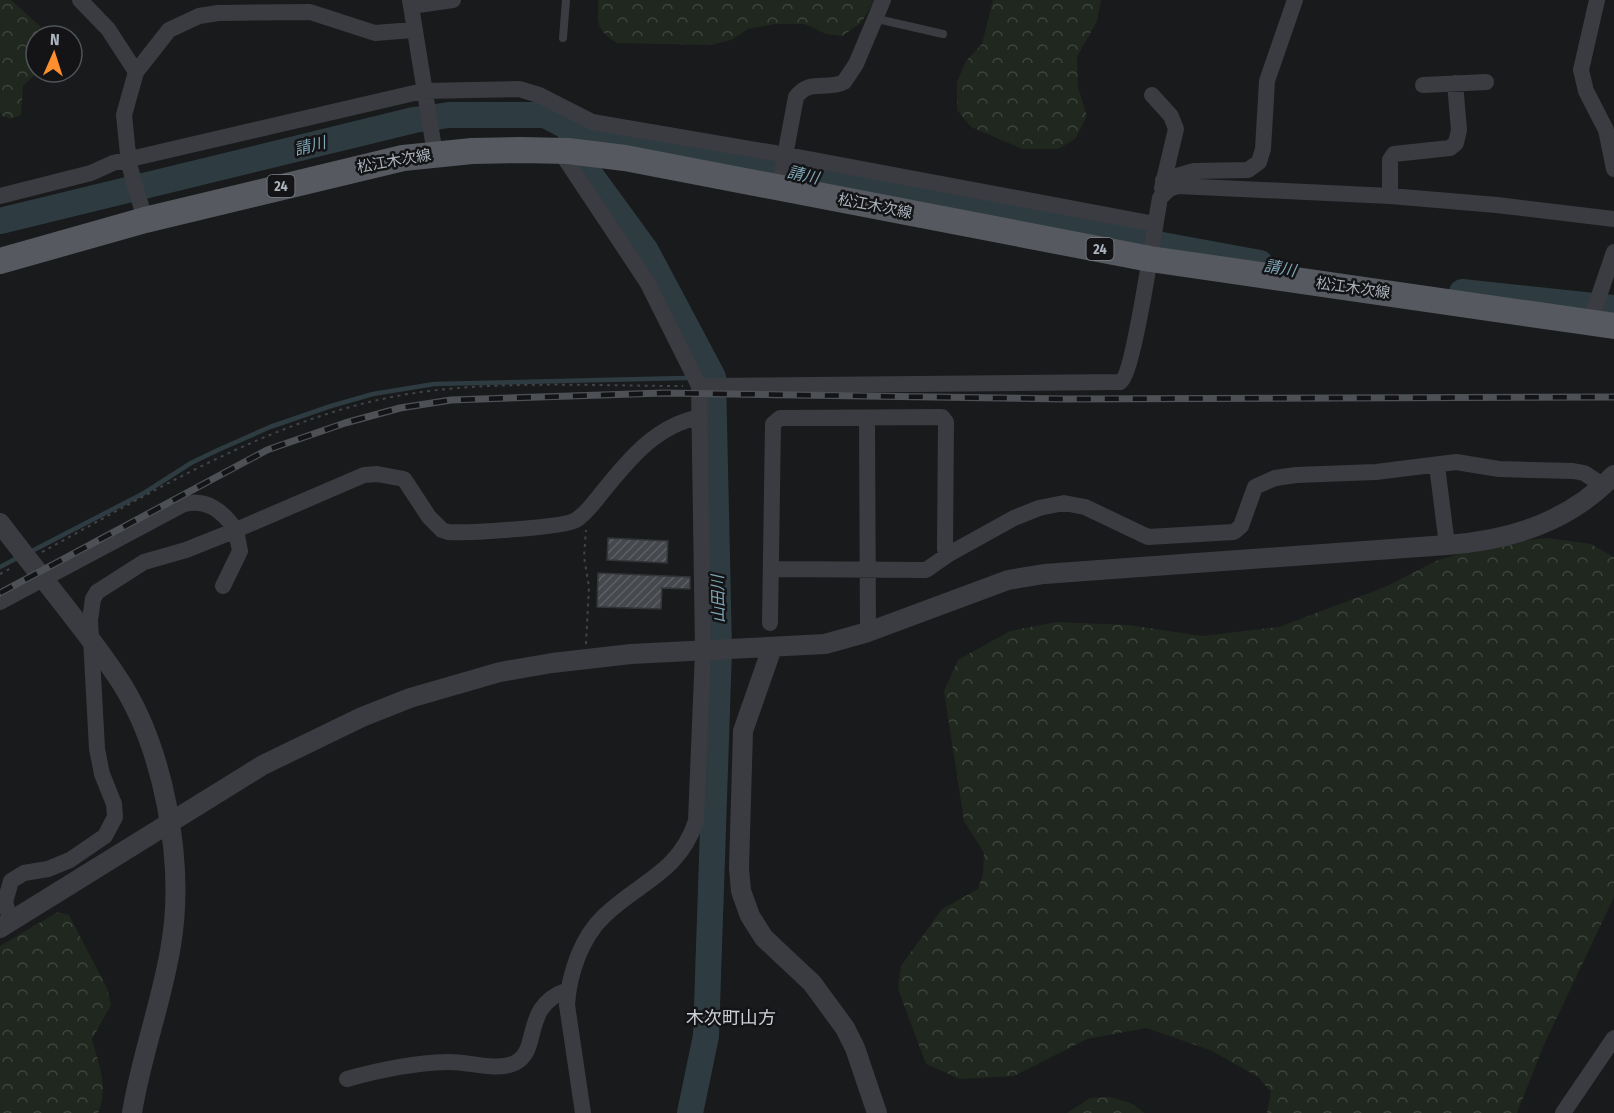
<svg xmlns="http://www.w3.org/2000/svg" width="1614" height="1113" viewBox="0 0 1614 1113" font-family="'Fira Sans Condensed','Noto Sans JP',sans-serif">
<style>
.forest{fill:url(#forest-crowns)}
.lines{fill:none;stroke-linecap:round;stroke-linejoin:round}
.stream{stroke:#2e3c41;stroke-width:4.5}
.river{stroke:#2e3c41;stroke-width:26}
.building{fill:url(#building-hatch);stroke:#333438;stroke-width:1.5}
.path{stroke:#404448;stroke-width:2;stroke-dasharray:3 4.5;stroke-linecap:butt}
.service{stroke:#3a3c41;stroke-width:8}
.minor{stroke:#3a3c41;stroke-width:16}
.tertiary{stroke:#3a3c41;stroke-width:20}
.primary{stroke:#565a60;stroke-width:26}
.rail-casing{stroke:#4d5156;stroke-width:7}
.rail{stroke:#141417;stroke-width:4.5;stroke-dasharray:14;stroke-linecap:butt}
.labels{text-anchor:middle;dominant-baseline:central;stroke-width:5;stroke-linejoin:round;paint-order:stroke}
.shield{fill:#141417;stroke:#7e838a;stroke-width:1.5}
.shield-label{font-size:14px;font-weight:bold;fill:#abb3bc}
.street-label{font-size:15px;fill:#abb3bc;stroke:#141417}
.water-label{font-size:16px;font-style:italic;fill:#80a9b9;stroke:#141417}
.quarter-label{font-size:18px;fill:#ccd1d8;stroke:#141417}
</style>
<defs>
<pattern id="forest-crowns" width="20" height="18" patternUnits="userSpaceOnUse" patternTransform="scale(1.5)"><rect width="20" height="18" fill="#1f271e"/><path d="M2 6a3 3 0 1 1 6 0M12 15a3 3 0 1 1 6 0" fill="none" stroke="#3d443d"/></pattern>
<pattern id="building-hatch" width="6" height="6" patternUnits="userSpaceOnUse" patternTransform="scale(1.5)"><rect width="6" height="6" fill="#45484c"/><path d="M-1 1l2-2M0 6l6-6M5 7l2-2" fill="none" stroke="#5d6064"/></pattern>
</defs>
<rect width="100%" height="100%" fill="#191a1c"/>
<path class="forest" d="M0,0H11L40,26L45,36H36V72H38L23,86L21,115L11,119L2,116L0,112Z
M598,0H875L861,23L842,36L826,34L805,24H775L748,29L731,40L710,45L617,43C595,29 598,23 598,0Z
M993,0H1101L1097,21L1077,57L1078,88L1087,116L1075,139L1058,149H1023L971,127L957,110V82L966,61L982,44Z
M1548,538L1591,544L1614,557V897L1543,1047L1517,1113H1267L1271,1092L1258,1077L1210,1050L1146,1028L1087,1039L1014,1076L960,1079L926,1064L898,989L901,966L942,909L978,889L983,874L984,853L964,821L944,691L958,660L1010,631L1057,622L1129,625L1202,636L1279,627L1385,587L1438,560L1499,543Z
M58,912L69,915L107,988L111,1005L92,1039C99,1066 109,1086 98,1113H0V946Z
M1111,1097L1133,1104L1144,1113H1067L1090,1098Z"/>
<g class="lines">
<path class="stream" d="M706,377H713
M30,552L144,493L191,463L218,450L270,427L331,406L373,394L434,384L686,378
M0,567L19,557"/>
<path class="river" d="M571,135L587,170L646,251L713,377L719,650L706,1036L690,1113
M0,221L414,120L449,115H545L564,125L615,136L938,204L1260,263
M1462,292L1614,308"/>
</g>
<path class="building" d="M608,538L668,541L667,563L607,560Z
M598,573L690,577V589L662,588L661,609L597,607Z"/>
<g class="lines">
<path class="path" d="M42,552C167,484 294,405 438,390C518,381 602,386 683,386
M0,574L13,567
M586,644L589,587L584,557L586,530"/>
<path class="service" d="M873,18L943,34
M563,38L566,0"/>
<path class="minor" d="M80,0L108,29L136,72
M410,0L435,154
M1597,0L1581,70L1586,91L1606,130L1614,169
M411,6L453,0
M1423,85L1486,82
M1152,95L1171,116L1176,129L1162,188
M560,151L647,282L699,386L703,651L696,821C679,873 639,882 604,916C581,938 569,974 567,1005L583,1113
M1163,180L1194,171L1248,170L1259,162L1263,149L1267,81L1295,0
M779,188L796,97C810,78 827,91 844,82L856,64L883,0
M0,196L91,173L113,163L423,91L519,89L539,95L592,122L786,155L1155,224
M1390,196V160L1394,154L1450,148L1456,143L1459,130L1455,83
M145,220L129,164L124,115L136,72L169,30L199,16L218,13L310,12L375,33L413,30
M1590,322L1614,252
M699,386L1120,382C1134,375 1155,223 1160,198L1169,189L1178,186L1390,196L1497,205L1614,219
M867,418L868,632
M1437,466L1447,545
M772,569L926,570L949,554L1014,518L1039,508L1064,503L1085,507L1148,537L1234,532L1241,526L1255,487L1275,478L1296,475L1376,472L1456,462L1499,469L1573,471L1584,473L1604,486
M0,602L184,504C208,498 223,512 236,530L364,475L377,474L404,479L429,517L442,530L448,532C466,533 563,528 576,520C587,513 595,501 604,490C630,458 657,425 700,417
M770,623L773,424L780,418L942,417L946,422L945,549L949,554
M11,922L5,902L11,881L24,873L48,869L70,860L105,836L115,817L114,804L102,774L97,749L90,620L93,599L97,592L144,562L186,550L236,530L240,551L223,586
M347,1079C379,1070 414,1063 447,1062C468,1061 495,1072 515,1063C542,1049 520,1006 568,990
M1563,1113L1614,1038"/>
<path class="tertiary" d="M0,523C38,574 80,622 116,675C164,745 185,862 171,945C162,1002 141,1056 132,1113
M772,648L743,731L739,868L741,891L750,916L764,938L812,983L845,1028L855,1048L877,1113
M0,928L263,765L362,717L410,698L500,672L552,663L631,654L825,644L868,632L1008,580L1044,574L1447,545C1511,540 1569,522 1614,475"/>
<path class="primary" d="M0,261L145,220L403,158L472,151L520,150L568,151L625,158L1150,259L1614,326"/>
<defs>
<path id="rail" d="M0,593L267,450L345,423L400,408L451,400L663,393L1066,399L1614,397"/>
</defs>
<use href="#rail" class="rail-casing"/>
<use href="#rail" class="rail"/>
</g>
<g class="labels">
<g class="shield">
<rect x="267.5" y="175" width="27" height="22" rx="4.5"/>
<rect x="1086.5" y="238" width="27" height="22" rx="4.5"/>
</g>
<g class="shield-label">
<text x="281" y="186">24</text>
<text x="1100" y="249">24</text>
</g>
<g class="street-label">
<text transform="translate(394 161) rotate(-10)">松江木次線</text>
<text transform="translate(875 206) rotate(11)">松江木次線</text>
<text transform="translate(1353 288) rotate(8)">松江木次線</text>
</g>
<g class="water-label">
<text transform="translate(310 146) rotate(-14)">請川</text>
<text transform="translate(803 175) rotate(12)">請川</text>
<text transform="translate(1280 268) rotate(10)">請川</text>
<text transform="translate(718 599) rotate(-91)">山田川</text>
</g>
<g class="quarter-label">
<text x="731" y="1018">木次町山方</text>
</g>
</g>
<g transform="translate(54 54) rotate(3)"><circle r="28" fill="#141417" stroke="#505459" stroke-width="1.5"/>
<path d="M0-4.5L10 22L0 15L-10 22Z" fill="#fe8f2e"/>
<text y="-9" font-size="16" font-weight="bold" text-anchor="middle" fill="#abb3bc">N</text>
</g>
</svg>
